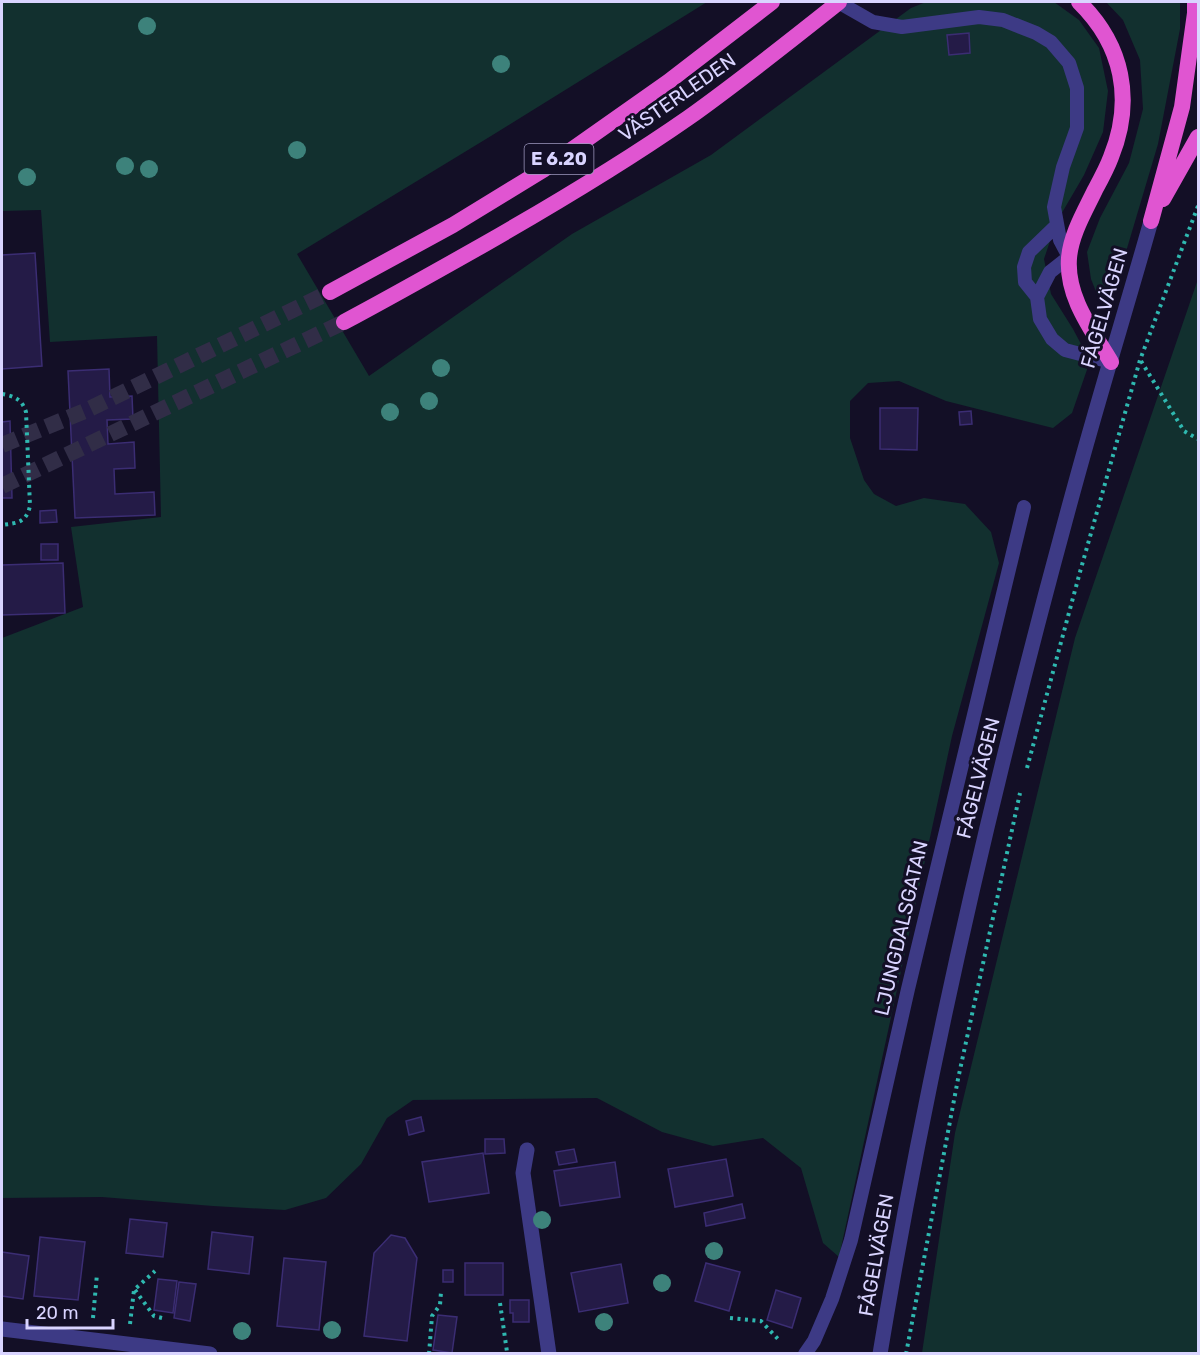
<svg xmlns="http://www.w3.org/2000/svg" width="1200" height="1355" viewBox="0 0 1200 1355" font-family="Rubik,sans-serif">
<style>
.green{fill:#12302f}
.building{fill:#241b47;stroke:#3b2d73;stroke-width:1.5}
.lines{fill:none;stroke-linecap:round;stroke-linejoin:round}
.trunk-tunnel{stroke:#312d47;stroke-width:16;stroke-dasharray:16 8;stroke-linecap:butt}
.path{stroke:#2fb8b0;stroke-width:4;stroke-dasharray:3 4.5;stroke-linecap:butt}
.service{stroke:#3d3a85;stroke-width:14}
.minor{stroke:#3d3a85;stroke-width:15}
.tertiary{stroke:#3d3a85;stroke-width:15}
.trunk{stroke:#e055d1;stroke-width:16}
.tree{fill:#3d827b}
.labels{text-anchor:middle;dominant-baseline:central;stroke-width:6;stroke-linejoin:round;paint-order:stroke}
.shield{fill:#130f26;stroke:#9e99be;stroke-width:1.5}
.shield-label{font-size:18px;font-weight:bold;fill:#d9d4ff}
.street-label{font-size:20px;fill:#d9d4ff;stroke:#130f26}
</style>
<rect width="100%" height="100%" fill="#130f26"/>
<path class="green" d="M2,2H707L491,136L297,254L369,376L572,234L711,155L911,8L926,2H1054L1079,20L1099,48L1108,91L1103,132L1084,175L1056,223L1044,259L1051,294L1073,329L1090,361L1072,413L1053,428L946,401L899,381L868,383L850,401V438L864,480L874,494L896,506L924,498L965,504L991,532L999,563L952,736L839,1257L823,1243L801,1168L763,1138L713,1146L662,1132L597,1098L413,1100L387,1118L361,1164L326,1198L285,1210L213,1206L102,1197L2,1198V638L83,607L71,527L161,517L157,336L50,342L41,210L2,211Z
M1106,2H1180V29L1158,144L1109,309L1097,294L1091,279L1087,252L1100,218L1129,163L1143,109L1140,60L1123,20Z
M1198,279V1353H922L955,1133L1075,638Z"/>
<path class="building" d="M969,33L970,53L949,55L947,35Z
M35,253L42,366L2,369V255Z
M109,369L110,397L132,396L133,419L107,420L108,444L134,442L135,468L114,469L115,494L154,492L155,515L75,518L68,371Z
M880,408H918L917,450L880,449Z
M971,411L972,424L960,425L959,412Z
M10,421L12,498H2V422Z
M56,510L57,522L40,523V511Z
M41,544H58V560H41Z
M63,563L65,613L2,615V565Z
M421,1117L424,1131L409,1135L406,1121Z
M485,1139H504L505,1153L485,1154Z
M574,1149L577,1162L559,1165L556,1152Z
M483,1153L489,1193L429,1202L422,1162Z
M726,1159L733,1196L675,1207L668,1169Z
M615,1162L620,1197L560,1206L554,1171Z
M742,1204L745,1218L706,1226L704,1213Z
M130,1219L167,1223L163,1257L126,1253Z
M212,1232L253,1237L249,1274L208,1269Z
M391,1235L405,1238L417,1258L407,1341L364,1336L374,1253Z
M40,1237L85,1242L78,1300L34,1296Z
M2,1252L29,1256L23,1299L2,1296Z
M284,1258L326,1262L319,1330L277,1326Z
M465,1263H503V1295H465Z
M706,1263L740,1272L729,1311L695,1301Z
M621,1264L628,1303L579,1312L571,1273Z
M443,1270H453V1282H443Z
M158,1279L177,1281L173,1313L154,1310Z
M179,1282L196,1284L190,1321L174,1318Z
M776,1290L801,1298L792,1328L767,1320Z
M510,1300H529V1322H513V1313H510Z
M438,1315L457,1317L452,1353L433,1350Z"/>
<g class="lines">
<path class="trunk-tunnel" d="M2,445L85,411L330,292
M2,486L344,322"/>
<path class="path" d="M1141,361L1184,431L1198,439
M2,394C14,396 22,399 26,412L30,506C26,523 17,523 2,525
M1027,768L1080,572L1140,360L1198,206
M135,1290L154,1316L162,1318
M500,1303L507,1352L508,1354
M93,1318L97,1274
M730,1318L761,1321L778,1339
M130,1324L134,1290L155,1271
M429,1354L432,1316L440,1305L441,1292
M906,1354L958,1079L1020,793"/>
<path class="service" d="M838,2L873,22L902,27L979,17L1003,20L1036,33L1051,42L1069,63L1077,88V128L1063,167L1054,207L1060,240L1069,257L1050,272L1037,297L1040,319L1052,339L1065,350L1111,362
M1037,297L1025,282L1024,267L1029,252L1057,225
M805,1354L814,1341L832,1299L851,1240L908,989L1024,507"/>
<path class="minor" d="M527,1150L523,1173L549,1354
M2,1329L210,1354"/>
<path class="tertiary" d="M880,1354C929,1057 998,764 1078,474C1101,390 1127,306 1151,221"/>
<path class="trunk" d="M1079,2C1123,45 1134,100 1111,157C1107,168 1101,179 1095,190C1085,211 1071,234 1069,258C1066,297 1092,330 1111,362
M1163,199L1198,137
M1151,221L1182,107L1195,13V2
M330,292L453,225L543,170L668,82L772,2
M344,322C391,297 437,271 483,245C553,205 622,164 688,118C740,81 790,41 839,2"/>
</g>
<g class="tree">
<circle cx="147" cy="26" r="9"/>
<circle cx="501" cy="64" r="9"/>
<circle cx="297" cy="150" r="9"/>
<circle cx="125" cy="166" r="9"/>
<circle cx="149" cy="169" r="9"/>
<circle cx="27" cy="177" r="9"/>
<circle cx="441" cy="368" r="9"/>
<circle cx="429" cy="401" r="9"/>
<circle cx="390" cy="412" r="9"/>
<circle cx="542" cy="1220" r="9"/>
<circle cx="714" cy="1251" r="9"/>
<circle cx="662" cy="1283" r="9"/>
<circle cx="604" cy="1322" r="9"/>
<circle cx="332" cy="1330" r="9"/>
<circle cx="242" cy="1331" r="9"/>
</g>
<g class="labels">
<rect class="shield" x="524.5" y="144" width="69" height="30" rx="4.5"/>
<g class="shield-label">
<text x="559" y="159">E 6.20</text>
</g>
<g class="street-label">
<text transform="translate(677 97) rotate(-35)">VÄSTERLEDEN</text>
<text transform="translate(1104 308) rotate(-74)">FÅGELVÄGEN</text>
<text transform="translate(978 778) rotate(-76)">FÅGELVÄGEN</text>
<text transform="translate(901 928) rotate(-77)">LJUNGDALSGATAN</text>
<text transform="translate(876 1255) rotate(-80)">FÅGELVÄGEN</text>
</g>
</g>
<rect width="1200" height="1355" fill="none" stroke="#d9d4ff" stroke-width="6"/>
<path d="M27 1319v9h86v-9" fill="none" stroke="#d9d4ff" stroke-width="3"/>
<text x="36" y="1319" font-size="18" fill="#d9d4ff" stroke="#130f26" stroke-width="4.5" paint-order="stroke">20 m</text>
</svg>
